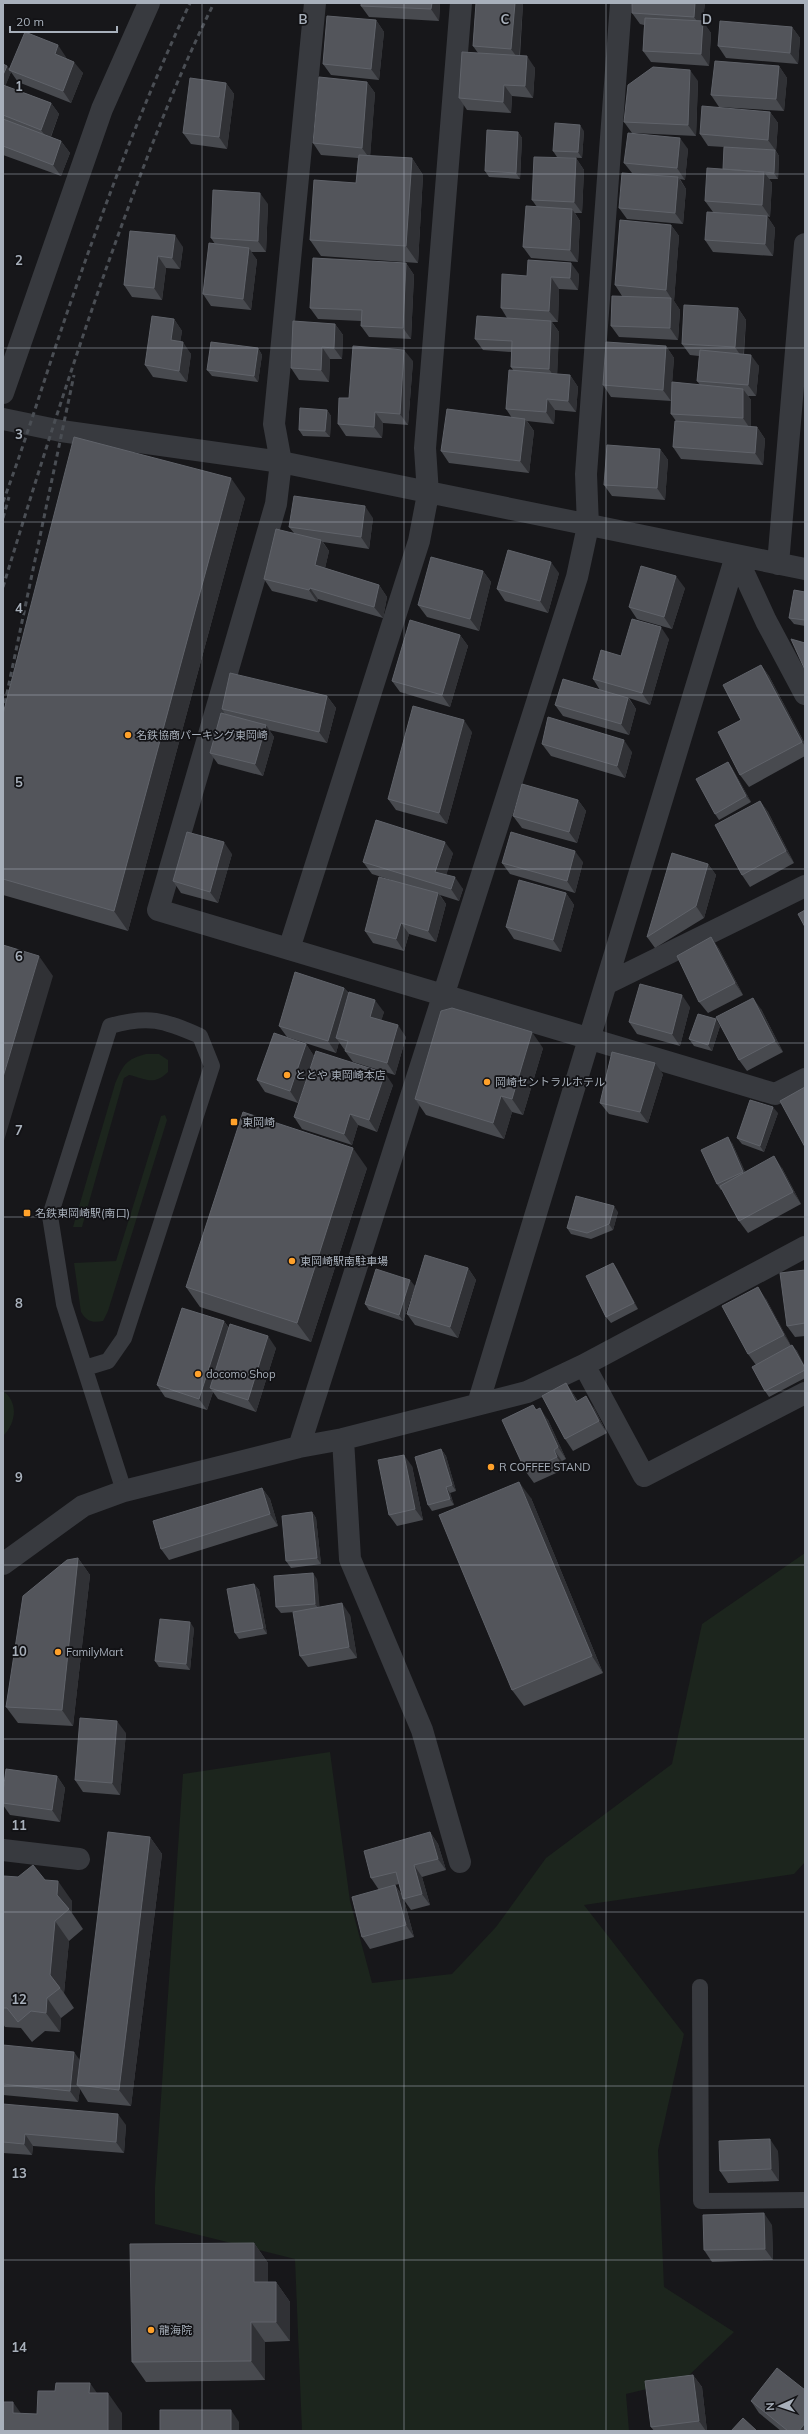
<svg xmlns="http://www.w3.org/2000/svg" width="808" height="2434" viewBox="0 0 808 2434" font-family="Mulish,'Noto Sans JP',sans-serif">
<style>
.green{fill:#1c251d}
.lines{fill:none;stroke-linecap:round;stroke-linejoin:round}
.lane{stroke:#383a3f;stroke-width:16}
.street{stroke:#383a3f;stroke-width:22}
.rail{stroke:#4a4e54;stroke-width:3;stroke-dasharray:5 4;stroke-linecap:butt}
.wall{fill:#484a4f;fill-rule:evenodd}
.shaded-wall{fill:#303135}
.building{fill:#53555b;stroke:#60636a}
.grid{fill:none;stroke:#a8b0bb;stroke-width:1;stroke-opacity:0.55}
.poi-dot{fill:#ffa12a;stroke:#121215;stroke-width:1.5}
.labels{text-anchor:middle;dominant-baseline:central;stroke-width:3.5;stroke-linejoin:round;paint-order:stroke}
.poi-label{font-size:11px;fill:#a8b0bb;stroke:#121215;text-anchor:start}
.grid-label{font-size:13px;text-anchor:middle;font-weight:bold;fill:#a8b0bb;stroke:#121215;stroke-width:3.5;stroke-linejoin:round;paint-order:stroke}
</style>
<rect width="100%" height="100%" fill="#17171a"/>
<path class="green" d="M146,1054H159L168,1060V1072C153,1086 147,1079 129,1075L124,1078L82,1227H73L115,1084C123,1065 126,1059 146,1054Z
M165,1115L167,1120L108,1311L103,1321C93,1323 87,1322 81,1312L74,1263L116,1261L161,1116Z
M3,1391C19,1402 16,1424 3,1436Z
M805,1553V1862L794,1874L584,1905L684,2034L658,2150L664,2287L734,2332L684,2380L626,2394L629,2431H302L295,2259L155,2224V2187L183,1774L330,1752L350,1901L372,1983L452,1974L496,1927L546,1858L672,1764L702,1624Z"/>
<g class="lines">
<path class="lane" d="M85,1368L108,1361L124,1338L212,1066L200,1036C163,1020 149,1015 110,1026L50,1216L64,1304L124,1491
M700,1987L701,2201L805,2200"/>
<path class="street" d="M315,3L274,424L281,462L276,504L158,910L775,1094L805,1079
M3,393L102,109L149,3
M3,419L61,431L281,462L805,569
M736,556L766,621L805,694
M778,564L805,244
M289,949L419,541L428,494L425,448L461,3
M608,983L805,886
M584,1365L644,1476L805,1393
M478,1404L736,556
M343,1439L350,1559L422,1730L460,1862
M299,1447L577,577L588,526L586,474L621,3
M3,1564L83,1506L124,1491L299,1447L343,1439L527,1392L584,1365L805,1247
M3,1850L79,1859"/>
<path class="rail" d="M3,502C29,432 50,360 75,290C109,193 146,96 190,3
M3,518L9,497
M3,587C41,463 79,342 124,219C151,146 179,73 214,3
M3,712L74,375"/>
</g>
<path class="wall" d="M361,3H440L439,21L369,17L361,6Z
M476,3H523L520,56L535,68L533,98L512,96L511,113L467,110L459,98L478,53L473,46Z
M705,4L702,21L711,33L709,66L651,62L643,51L644,25L640,24L632,13Z
M376,20L384,32L379,80L331,75L323,64Z
M792,27L800,38L798,64L726,58L718,46Z
M66,57V58L83,73L71,103L18,82L11,72L5,86L51,103L59,114L51,137L61,141L70,153L61,176L3,155V64L7,66L10,70Z
M779,66L787,78L784,111L719,107L711,95Z
M698,81L696,136L633,133L688,149L685,180L680,179L686,189L683,224L627,219L619,208L632,173L624,163L632,133L624,122Z
M367,82L375,93L370,156L412,158L423,175L418,263L321,256L310,240L356,183L358,158L321,155L313,143Z
M226,83L234,94L227,149L191,144L183,133Z
M770,112L778,123L776,151L779,156L778,179H769L772,183L770,217L767,216L775,228L773,256L713,252L705,240L713,212L705,201L723,169L724,147L708,146L700,134Z
M584,131L582,158L557,157L553,151Z
M518,132L522,138L520,179L489,177L485,171Z
M576,158L584,170L582,213H575L580,221L578,262L531,258L523,247L537,207L532,200Z
M268,204L266,252H251L257,260L251,310L211,306L203,294L215,244L211,238Z
M671,225L679,236L674,301L680,310L678,340L619,337L611,326L622,296L615,285Z
M130,231L183,247L180,269L166,268L162,300L132,297L124,285Z
M406,263L414,275L411,339L369,337L361,326V321L318,319L310,308Z
M579,274L578,290L559,289L558,322H552L559,332L557,374L570,375L578,387L576,412L555,410L554,424L527,421L534,431L529,473L449,463L441,451L512,418L506,409L513,370L511,367V352L483,350L475,339L507,318L501,308L527,276Z
M738,308L746,320L744,354L759,366L756,396H748L751,400V427H757L765,439L763,465L681,459L673,447L676,421L671,414L672,389L671,401L611,397L603,385L666,346L674,358L672,382L700,385L697,381L699,356L690,355L682,344Z
M174,319L182,331L180,342L191,354L187,382L153,377L145,365Z
M335,324L343,335L342,359H330L329,382L299,380L291,368Z
M258,348L262,355L258,382L212,376L207,370Z
M413,361L408,425L383,423L382,438L346,436L338,424L349,398Z
M327,410L331,416L330,437L303,436L299,430Z
M660,449L668,460L665,500L612,496L604,485Z
M245,498L128,931L3,895V714Z
M373,518L369,549L323,542L329,551L325,568L379,585L387,597L383,618L318,599L317,602L272,591L264,579L294,533L289,527Z
M483,571L491,582L479,631L427,617L418,605Z
M559,573L548,613L505,601L497,589Z
M685,588L672,629L637,619L629,607Z
M805,592V626L794,624L789,618Z
M460,635L468,646L450,707L400,692L392,681Z
M669,639L650,705L629,698L636,709L629,735L563,716L555,705L600,690L593,679L621,656Z
M761,665L769,676L805,744V756L749,787L740,775L741,720Z
M327,696L336,708L327,743L269,730L274,737L263,776L218,764L210,753L225,714L222,709Z
M472,732L447,824L396,810L388,799Z
M542,744L632,752L625,778L551,756Z
M728,762L732,768L751,802L719,820L715,814Z
M578,800L586,811L577,843L522,828L513,816Z
M760,801L768,812L794,863L750,887L742,875Z
M453,853L446,875L463,889L459,901L440,895L446,904L436,942L409,934L404,951L373,943L365,931L391,880L372,874L363,862Z
M232,854L218,903L181,893L173,881Z
M583,862L575,893L510,874L502,863Z
M708,864L716,875L704,918L655,948L647,937Z
M566,893L574,905L561,952L514,939L506,927Z
M711,937L719,949L743,995L708,1013L699,1002Z
M344,988L349,993L384,1012L381,1020L406,1037L395,1075L353,1062L345,1051V1050L344,1049L339,1042L336,1053L287,1037L279,1026Z
M690,1007L680,1046L637,1034L629,1022Z
M761,1009L783,1052L747,1071L739,1060Z
M720,1026L712,1051L694,1046L689,1039Z
M306,1044L314,1056L298,1103L265,1092L257,1080Z
M543,1048L523,1115L512,1112L504,1139L426,1115L415,1099Z
M663,1074L648,1123L609,1114L600,1103Z
M393,1085L377,1132L358,1125L352,1145L302,1129L294,1117Z
M778,1113L764,1152L742,1144L737,1138Z
M732,1143L745,1172L782,1168L801,1204L748,1233L739,1221L722,1189L721,1190L717,1184Z
M367,1168L311,1342L200,1307L186,1287Z
M618,1212L613,1230L591,1239L571,1234L567,1228Z
M613,1263L617,1269L638,1309L611,1323L606,1317Z
M468,1268L476,1280L458,1338L415,1325L407,1314Z
M805,1270V1336L795,1337L787,1326Z
M415,1286L403,1321L369,1310L365,1304Z
M766,1299L791,1346L792,1345L797,1351L805,1367V1378L769,1397L765,1391L756,1365L748,1354Z
M224,1321L229,1328L276,1348L256,1412L218,1399L213,1392L207,1410L165,1397L157,1385Z
M566,1383L578,1401L594,1408L607,1433L573,1451L565,1439Z
M536,1410L548,1420L566,1459L562,1461L565,1469L534,1483L526,1472Z
M441,1449L446,1456L456,1491L450,1493L454,1505L432,1511L428,1505Z
M412,1466L423,1520L397,1526L389,1515Z
M262,1488L270,1499L278,1526L169,1560L161,1549Z
M531,1498L603,1673L524,1706L512,1690Z
M312,1512L316,1518L321,1564L291,1568L286,1561Z
M78,1558L90,1575L73,1726L18,1723L6,1707Z
M317,1579L319,1607L350,1615L357,1658L308,1667L300,1656L295,1612L281,1613L276,1607Z
M254,1584L259,1590L267,1634L239,1639L235,1633Z
M194,1628L190,1670L159,1667L155,1661Z
M126,1733L120,1795L83,1792L75,1780Z
M57,1776L65,1788L60,1822L10,1815L3,1805V1792Z
M430,1832L438,1844L446,1870L422,1877L430,1905L411,1910L404,1900L414,1937L370,1949L362,1937L379,1890L371,1878ZM399,1884L402,1895L395,1885Z
M150,1837L162,1854L131,2106L88,2102L80,2089L78,2102L3,2095V2045L80,2060Z
M45,1880L72,1901V1913L83,1929L69,1941L64,1993L74,2008L61,2018L60,2032L45,2031L32,2042L21,2028L5,2027L3,2024V1885Z
M3,2104L126,2125L124,2153L33,2146L32,2155L3,2153Z
M778,2151L779,2181L728,2183L720,2171Z
M772,2225L773,2260L712,2262L704,2250Z
M254,2243L268,2263V2282H276L290,2302V2341L265,2342V2380L146,2382L132,2362Z
M693,2375L702,2387L707,2431H654L651,2427Z
M751,2401L805,2431H781L759,2413Z"/>
<path class="shaded-wall" d="M432,3H440L439,21L431,9Z
M515,3H523L519,60L511,49Z
M695,3H704L705,4L702,28L694,17Z
M376,20L384,32L379,80L371,69Z
M703,21L711,33L709,66L701,54Z
M792,27L800,38L798,64L790,53Z
M58,45L66,57L63,65L55,54Z
M527,56L535,68L533,98L525,86Z
M74,62L83,73L71,103L63,91Z
M7,66L11,72L3,92V75Z
M779,66L787,78L784,111L776,99Z
M690,70L698,81L696,136L688,125Z
M367,82L375,93L370,159L362,148Z
M226,83L234,94L227,149L219,137Z
M504,85L512,96L511,113L503,102Z
M51,103L59,114L49,141L41,130Z
M770,112L778,123L776,151L768,140Z
M580,125L584,131L582,158L578,152Z
M518,132L522,138L520,179L516,173Z
M680,138L688,149L685,180L677,168Z
M61,141L70,153L61,176L53,165Z
M775,150L779,156L778,179L774,173Z
M412,158L423,175L418,263L406,246Z
M576,158L584,170L582,213L574,202Z
M764,172L772,183L770,217L762,205Z
M678,177L686,189L683,224L675,213Z
M260,193L268,204L266,252L258,241Z
M572,209L580,221L578,262L570,250Z
M767,216L775,228L773,256L765,244Z
M671,225L679,236L674,301L680,310L678,340L670,328L671,298L666,290Z
M175,235L183,247L180,269L172,258Z
M249,248L257,260L251,310L243,299Z
M158,256L166,268L162,300L154,288Z
M406,263L414,275L411,339L403,328Z
M571,263L579,274L578,290L570,278Z
M551,277L559,289L558,322L549,311Z
M738,308L746,320L743,359L735,347Z
M174,319L182,331L179,352L171,340Z
M551,321L559,332L557,381L549,369Z
M335,324L343,335L342,359L334,348Z
M183,342L191,354L187,382L179,371Z
M666,346L674,358L671,401L663,390Z
M322,347L330,359L329,382L321,370Z
M258,348L262,355L258,382L254,376Z
M404,350L413,361L408,425L400,414Z
M751,355L759,366L756,396L748,385Z
M570,375L578,387L576,412L568,401Z
M743,389L751,400V430L743,418Z
M547,399L555,410L554,424L546,412Z
M327,410L331,416L330,437L325,431Z
M375,412L383,423L382,438L374,427Z
M525,419L534,431L529,473L520,461Z
M757,427L765,439L763,465L755,453Z
M660,449L668,460L665,500L657,488Z
M231,478L245,498L128,931L114,911Z
M365,506L373,518L369,549L361,537Z
M321,540L329,551L323,577L315,565Z
M551,562L559,573L548,613L540,601Z
M483,571L491,582L479,631L470,619Z
M676,576L685,588L672,629L664,617Z
M379,585L387,597L383,618L374,607Z
M310,588L318,599L317,602L309,590Z
M661,627L669,639L650,705L642,693Z
M460,635L468,646L450,707L442,695Z
M761,665L769,676L805,744V746L802,742Z
M327,696L336,708L327,743L319,732Z
M628,698L636,709L629,735L621,724Z
M464,720L472,732L447,824L439,813Z
M266,725L274,737L263,776L255,764Z
M624,740L632,752L625,778L617,766Z
M728,762L732,768L751,802L746,796Z
M578,800L586,811L577,843L569,832Z
M760,801L768,812L794,863L786,851Z
M224,842L232,854L218,903L210,892Z
M445,842L453,853L444,883L435,872Z
M575,851L583,862L575,893L567,881Z
M708,864L716,875L704,918L696,906Z
M455,877L463,889L459,901L451,889Z
M438,893L446,904L436,942L428,931Z
M566,893L574,905L561,952L553,940Z
M401,923L409,934L404,951L396,939Z
M711,937L719,949L743,995L735,983Z
M39,956L53,976L3,1144V1077Z
M344,988L353,999L336,1038L339,1042L336,1053L328,1041Z
M682,995L690,1007L680,1046L672,1034Z
M753,998L761,1009L783,1052L775,1041Z
M375,1000L384,1012L379,1029L370,1017Z
M716,1019L720,1026L712,1051L708,1045Z
M398,1025L406,1037L395,1075L387,1063Z
M532,1032L543,1048L523,1115L512,1099Z
M306,1044L314,1056L298,1103L290,1091Z
M655,1063L663,1074L648,1123L640,1112Z
M385,1073L393,1085L377,1132L369,1120Z
M501,1096L512,1112L504,1139L493,1123Z
M773,1107L778,1113L764,1152L760,1146Z
M350,1114L358,1125L352,1145L344,1134Z
M728,1137L732,1143L748,1178L743,1172Z
M353,1148L367,1168L311,1342L297,1323Z
M774,1156L782,1168L801,1204L793,1192Z
M614,1206L618,1212L613,1230L609,1224Z
M613,1263L617,1269L638,1309L634,1303Z
M468,1268L476,1280L458,1338L450,1327Z
M410,1280L415,1286L403,1321L399,1315Z
M758,1287L766,1299L792,1347L784,1335Z
M224,1321L232,1333L210,1388L213,1392L207,1410L199,1399Z
M268,1336L276,1348L256,1412L248,1400Z
M792,1345L797,1351L805,1367V1368Z
M566,1383L574,1395L584,1413L576,1402Z
M586,1396L594,1408L607,1433L599,1421Z
M540,1408L548,1420L566,1459L558,1447Z
M441,1449L446,1456L456,1491L452,1485Z
M554,1450L562,1461L565,1469L557,1457Z
M404,1455L412,1466L423,1520L415,1509Z
M519,1482L531,1498L603,1673L592,1656Z
M446,1487L450,1493L454,1505L450,1499Z
M262,1488L270,1499L278,1526L270,1514Z
M312,1512L316,1518L321,1564L317,1558Z
M78,1558L90,1575L73,1726L62,1710Z
M313,1573L317,1579L320,1610L315,1604Z
M254,1584L259,1590L267,1634L263,1628Z
M342,1603L350,1615L357,1658L349,1647Z
M190,1622L194,1628L190,1670L186,1664Z
M117,1721L126,1733L120,1795L112,1783Z
M57,1776L65,1788L60,1822L52,1810Z
M430,1832L438,1844L446,1870L438,1859Z
M150,1837L162,1854L131,2106L119,2090Z
M414,1865L422,1877L430,1905L422,1894Z
M58,1881L72,1901V1913L57,1895Z
M395,1885L403,1897V1899L404,1900L414,1937L406,1925Z
M55,1921L69,1941L64,1993L50,1975Z
M47,1998L61,2018L60,2032L46,2013Z
M74,2052L82,2063L77,2085L80,2089L78,2102L70,2091Z
M118,2114L126,2125L124,2153L116,2142Z
M25,2134L33,2146L32,2155L24,2144Z
M770,2139L778,2151L779,2181L771,2169Z
M764,2213L772,2225L773,2260L765,2249Z
M254,2243L268,2263V2302L254,2282Z
M276,2282L290,2302V2341L276,2322Z
M251,2322L265,2342V2380L251,2361Z
M693,2375L702,2387L707,2431H706L699,2421Z
M90,2383L104,2403L89,2393Z
M108,2393L122,2413V2431H108Z
M13,2402L27,2422L13,2413Z
M231,2410L239,2422V2431H231Z
M805,2423V2431H799Z"/>
<path class="building" d="M361,3H432L431,9L361,6Z
M476,3H515L511,49L473,46Z
M632,3H695L694,17L632,13Z
M327,16L376,20L371,69L323,64Z
M645,18L703,21L701,54L643,51Z
M720,21L792,27L790,53L718,46Z
M25,32L58,45L55,54L74,62L63,91L9,70Z
M462,52L527,56L525,86L504,85L503,102L459,98Z
M715,61L779,66L776,99L711,95Z
M3,64L7,66L3,75Z
M653,67L690,70L688,125L624,122L628,85Z
M319,77L367,82L362,148L313,143Z
M190,78L226,83L219,137L183,133Z
M3,85L51,103L41,130L3,115Z
M702,106L770,112L768,140L700,134Z
M3,119L61,141L53,165L3,146Z
M555,123L580,125L578,152L553,151Z
M487,130L518,132L516,173L485,171Z
M628,133L680,138L677,168L624,163Z
M724,147L775,150L774,173L764,172L723,169Z
M359,155L412,158L406,246L310,240L314,180L356,183Z
M534,157L576,158L574,202L532,200Z
M707,168L764,172L762,205L705,201Z
M622,173L678,177L675,213L619,208Z
M213,190L260,193L258,241L211,238Z
M526,206L572,209L570,250L523,247Z
M707,212L767,216L765,244L705,240Z
M620,220L671,225L666,290L615,285Z
M130,231L175,235L172,258L158,256L154,288L124,285Z
M209,243L249,248L243,299L203,294Z
M313,258L406,263L403,328L361,326L362,310L310,308Z
M528,260L571,263L570,278L551,277L549,311L501,308L502,274L527,276Z
M612,296L671,298L670,328L611,326Z
M684,305L738,308L735,347L682,344Z
M152,316L174,319L171,340L183,342L179,371L145,365Z
M477,316L551,321L549,369L511,367L512,341L475,339Z
M293,321L335,324L334,348L322,347L321,370L291,368Z
M211,342L258,348L254,376L207,370Z
M606,342L666,346L663,390L603,385Z
M353,346L404,350L400,414L375,412L374,427L338,424L339,398H349Z
M700,350L751,355L748,385L697,381Z
M509,370L570,375L568,401L547,399L546,412L506,409Z
M672,382L743,389V418L671,414Z
M300,408L327,410L325,431L299,430Z
M447,409L525,419L520,461L441,451Z
M675,421L757,427L755,453L673,447Z
M74,437L231,478L114,911L3,879V714Z
M607,445L660,449L657,488L604,485Z
M294,496L365,506L361,537L289,527Z
M276,529L321,540L315,565L379,585L374,607L310,588L309,590L264,579Z
M508,550L551,562L540,601L497,589Z
M431,557L483,571L470,619L418,605Z
M641,566L676,576L664,617L629,607Z
M794,590L805,592V620L789,618Z
M632,619L661,627L642,693L593,679L601,650L621,656Z
M410,620L460,635L442,695L392,681Z
M791,639L805,643V670Z
M761,665L802,742L740,775L718,732L741,720L723,685Z
M230,673L327,696L319,732L222,709Z
M563,679L628,698L621,724L555,705Z
M413,706L464,720L439,813L388,799Z
M221,713L266,725L255,764L210,753Z
M548,717L624,740L617,766L542,744Z
M728,762L746,796L715,814L696,779Z
M522,784L578,800L569,832L513,816Z
M760,801L786,851L742,875L715,825Z
M376,820L445,842L435,872L455,877L451,889L363,862Z
M187,832L224,842L210,892L173,881Z
M511,832L575,851L567,881L502,863Z
M672,853L708,864L696,906L647,937Z
M379,877L438,893L428,931L401,923L396,939L365,931Z
M519,880L566,893L553,940L506,927Z
M805,910V927L798,914Z
M711,937L735,983L699,1002L677,956Z
M3,945L39,956L3,1077Z
M295,972L344,988L328,1041L279,1026Z
M640,984L682,995L672,1034L629,1022Z
M349,992L375,1000L370,1017L398,1025L387,1063L345,1051L348,1041L336,1038Z
M753,998L775,1041L739,1060L716,1017Z
M452,1008L532,1032L512,1099L501,1096L493,1123L415,1099L441,1011Z
M698,1014L716,1019L708,1045L689,1039Z
M274,1033L306,1044L290,1091L257,1080Z
M316,1051L385,1073L369,1120L350,1114L344,1134L294,1117Z
M612,1052L655,1063L640,1112L600,1103Z
M805,1087V1147L780,1101Z
M750,1100L773,1107L760,1146L737,1138Z
M243,1112L353,1148L297,1323L186,1287Z
M728,1137L743,1172L717,1184L701,1150Z
M774,1156L793,1192L739,1221L720,1186Z
M576,1196L614,1206L609,1224L587,1233L567,1228Z
M425,1255L468,1268L450,1327L407,1314Z
M613,1263L634,1303L606,1317L586,1276Z
M376,1269L410,1280L399,1315L365,1304Z
M805,1270V1323L787,1326L780,1273Z
M758,1287L784,1335L748,1354L722,1306Z
M182,1308L224,1321L199,1399L157,1385Z
M230,1324L268,1336L248,1400L210,1388Z
M792,1345L805,1368V1370L765,1391L752,1367Z
M566,1383L576,1402L586,1396L599,1421L565,1439L542,1396Z
M533,1405L536,1410L540,1408L558,1447L554,1450L557,1457L526,1472L502,1420Z
M441,1449L452,1485L446,1487L450,1499L428,1505L415,1457Z
M404,1455L415,1509L389,1515L378,1460Z
M519,1482L592,1656L512,1690L439,1515Z
M262,1488L270,1514L161,1549L153,1521Z
M312,1512L317,1558L286,1561L282,1516Z
M78,1558L62,1710L6,1707L23,1596L67,1560Z
M313,1573L315,1604L276,1607L274,1576Z
M254,1584L263,1628L235,1633L227,1589Z
M342,1603L349,1647L300,1656L293,1612Z
M160,1619L190,1622L186,1664L155,1661Z
M80,1718L117,1721L112,1783L75,1780Z
M6,1769L57,1776L52,1810L3,1803V1792Z
M108,1832L150,1837L119,2090L77,2085Z
M430,1832L438,1859L414,1865L422,1894L403,1899L396,1872L371,1878L364,1851Z
M33,1865L45,1880L58,1881L57,1895L69,1909L55,1921L50,1975L60,1988L47,1998L46,2013L31,2011L18,2022L7,2008H3V1885L4,1876L18,1877Z
M395,1885L406,1925L362,1937L352,1897Z
M3,2045L74,2052L70,2091L3,2084Z
M3,2104L118,2114L116,2142L25,2134L24,2144L3,2142Z
M770,2139L771,2169L720,2171L719,2141Z
M764,2213L765,2249L704,2250L703,2215Z
M254,2243V2282H276V2322H251V2361L132,2362L130,2244Z
M777,2368L805,2390V2423L799,2431H788L751,2401Z
M693,2375L699,2421L651,2427L645,2381Z
M56,2383H90L89,2393H108V2431H3V2402H13V2413L37,2414L38,2391H55Z
M160,2410H231V2431H160Z
M743,2418L757,2431H731Z"/>
<path class="grid" d="M202,3V2431M404,3V2431M606,3V2431M3,174H805M3,348H805M3,522H805M3,695H805M3,869H805M3,1043H805M3,1217H805M3,1391H805M3,1565H805M3,1739H805M3,1912H805M3,2086H805M3,2260H805"/>
<g class="poi-dot">
<circle cx="128" cy="735" r="4"/>
<circle cx="287" cy="1075" r="4"/>
<circle cx="487" cy="1082" r="4"/>
<rect x="230" y="1118" width="8" height="8" rx="2"/>
<rect x="23" y="1209" width="8" height="8" rx="2"/>
<circle cx="292" cy="1261" r="4"/>
<circle cx="198" cy="1374" r="4"/>
<circle cx="491" cy="1467" r="4"/>
<circle cx="58" cy="1652" r="4"/>
<circle cx="151" cy="2330" r="4"/>
</g>
<g class="labels">
<g class="poi-label">
<text x="136" y="735">名鉄協商パーキング東岡崎</text>
<text x="295" y="1075">ととや 東岡崎本店</text>
<text x="495" y="1082">岡崎セントラルホテル</text>
<text x="242" y="1122">東岡崎</text>
<text x="35" y="1213">名鉄東岡崎駅(南口)</text>
<text x="300" y="1261">東岡崎駅南駐車場</text>
<text x="206" y="1374">docomo Shop</text>
<text x="499" y="1467">R COFFEE STAND</text>
<text x="66" y="1652">FamilyMart</text>
<text x="159" y="2330">龍海院</text>
</g>
</g>
<g class="grid-label">
<text x="303" y="24">B</text>
<text x="505" y="24">C</text>
<text x="707" y="24">D</text>
<text x="19" y="91">1</text>
<text x="19" y="265">2</text>
<text x="19" y="439">3</text>
<text x="19" y="613">4</text>
<text x="19" y="787">5</text>
<text x="19" y="961">6</text>
<text x="19" y="1135">7</text>
<text x="19" y="1308">8</text>
<text x="19" y="1482">9</text>
<text x="19" y="1656">10</text>
<text x="19" y="1830">11</text>
<text x="19" y="2004">12</text>
<text x="19" y="2178">13</text>
<text x="19" y="2352">14</text>
</g>
<rect width="808" height="2434" fill="none" stroke="#a8b0bb" stroke-width="8"/>
<g transform="translate(780 2406) rotate(267)" stroke="#121215" stroke-width="3" paint-order="stroke">
<path d="M0-3L7 15L0 10L-7 15Z" fill="#a8b0bb"/>
<text y="-6" font-size="11" font-weight="bold" text-anchor="middle" fill="#a8b0bb">N</text>
</g>
<path d="M10 26v6h107v-6" fill="none" stroke="#a8b0bb" stroke-width="2"/>
<text x="16" y="26" font-size="12" fill="#a8b0bb" stroke="#121215" stroke-width="3" paint-order="stroke">20 m</text>
</svg>
